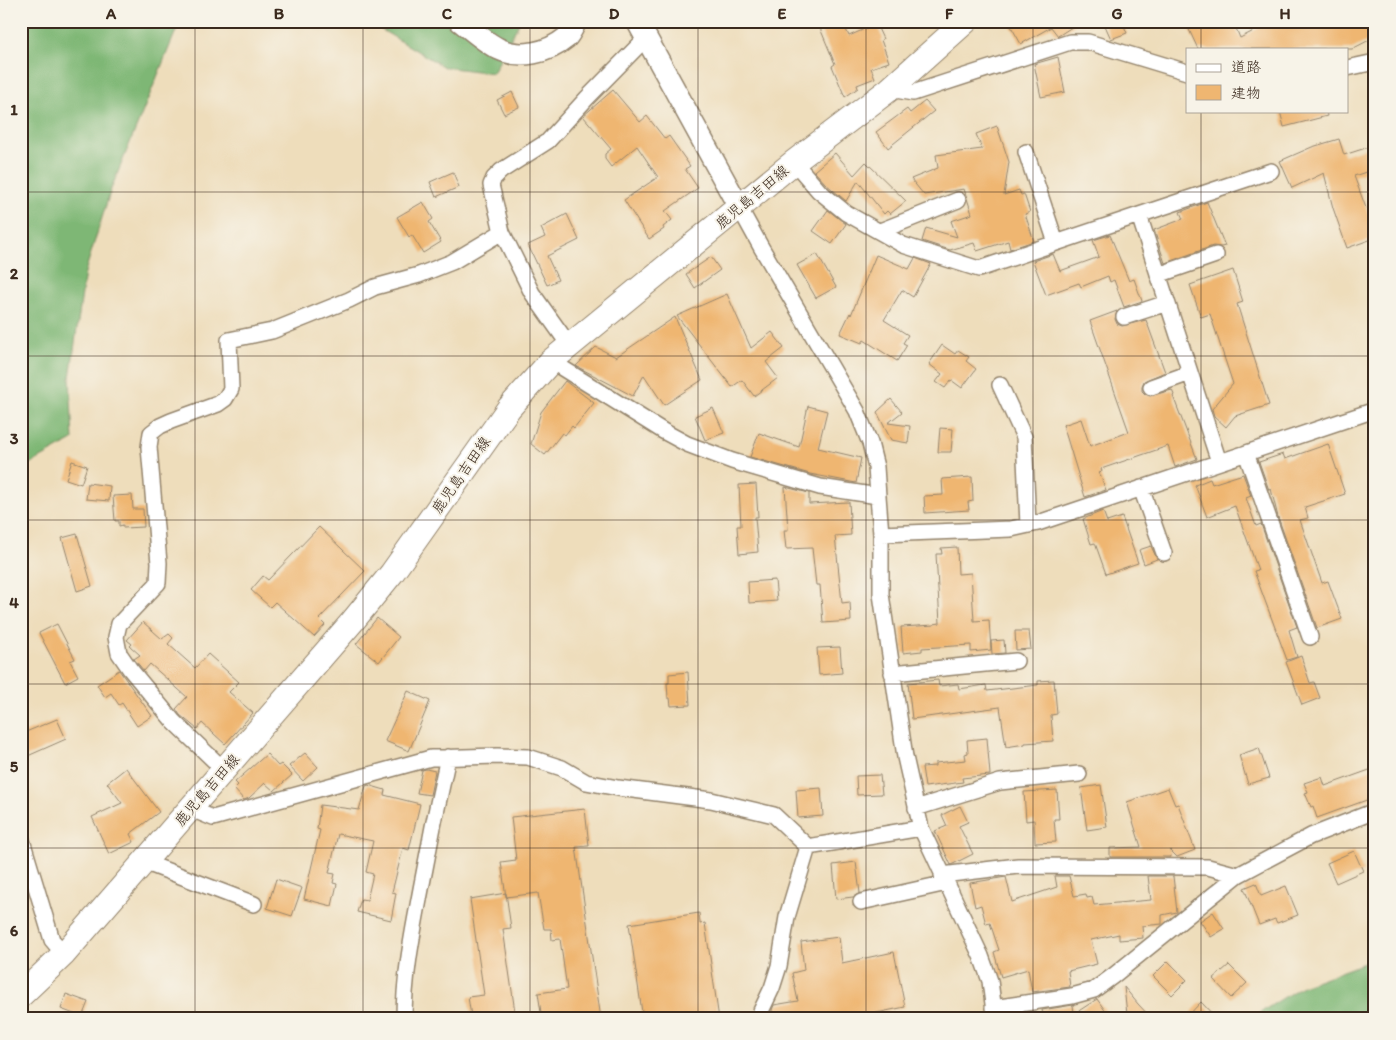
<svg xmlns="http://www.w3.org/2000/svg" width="1396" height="1040" viewBox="0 0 1396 1040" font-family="Itim,'Klee One',sans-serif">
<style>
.forest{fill:#7eb775;stroke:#5c704a}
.building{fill:#efb671}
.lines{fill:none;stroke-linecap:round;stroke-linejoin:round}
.street-casing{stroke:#94846c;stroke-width:18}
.secondary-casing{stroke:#94846c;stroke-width:24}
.primary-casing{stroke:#94846c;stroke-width:26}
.street{stroke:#fff;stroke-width:15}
.secondary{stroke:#fff;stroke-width:21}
.primary{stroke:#fff;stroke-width:24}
.grid{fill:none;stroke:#3b2a1e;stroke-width:1;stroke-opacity:0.55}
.labels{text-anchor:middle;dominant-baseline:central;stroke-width:4;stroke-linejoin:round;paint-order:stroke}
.street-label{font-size:15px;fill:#3b2a1e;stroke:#f7f3e8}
.neatline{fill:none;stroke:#3b2a1e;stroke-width:2}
.grid-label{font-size:16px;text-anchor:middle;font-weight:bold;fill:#3b2a1e}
</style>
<rect width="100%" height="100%" fill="#f7f3e8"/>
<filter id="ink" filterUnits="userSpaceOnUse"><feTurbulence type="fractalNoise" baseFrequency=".02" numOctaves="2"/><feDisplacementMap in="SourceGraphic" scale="10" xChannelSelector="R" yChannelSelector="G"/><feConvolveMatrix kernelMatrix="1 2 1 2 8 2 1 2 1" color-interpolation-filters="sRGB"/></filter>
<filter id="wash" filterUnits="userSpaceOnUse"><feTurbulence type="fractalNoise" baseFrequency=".0096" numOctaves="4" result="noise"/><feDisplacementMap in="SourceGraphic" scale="20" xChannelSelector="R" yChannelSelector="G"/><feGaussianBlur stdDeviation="1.12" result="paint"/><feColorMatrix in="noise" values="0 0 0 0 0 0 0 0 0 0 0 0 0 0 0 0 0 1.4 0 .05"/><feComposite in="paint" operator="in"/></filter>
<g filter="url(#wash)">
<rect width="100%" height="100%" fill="#edb"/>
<path class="forest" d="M21,21H180L111,189L85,272L70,378L73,440L21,469Z
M367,21H520L493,73L444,67Z
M1367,962H1375V1019H1250L1302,986Z"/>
<g id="blocks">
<path class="building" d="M817,21H842L849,36L876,24L883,39L881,40L889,62L871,68L875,78L857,85L858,88L845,97L832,66L835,64Z
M1008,21H1081L1058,36L1051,27L1021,44Z
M1103,21H1122L1127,33L1111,39Z
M1185,21H1233L1240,38L1273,21H1375V37L1352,49H1198Z
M1058,57L1065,92L1041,97L1034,64Z
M613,90L640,122L647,116L665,139L669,136L690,166L685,169L698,188L665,211L672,220L663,227L664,229L649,239L624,200L658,177L637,146L611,167L605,159V154L611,149L583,116Z
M512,92L519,107L504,114L497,100Z
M925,101L934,111L888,148L876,132L907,109L910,113Z
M1280,111H1326L1327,116L1284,127Z
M997,126L1009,162L1004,195L1019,190L1021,195L1024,194L1030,212L1025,214L1034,241L1010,249L1008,241L977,251L974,243L950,250L922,241L926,228L957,237L951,221L972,214L964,189L924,195L911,179L938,168L936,155L982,149L976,134Z
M1339,139L1344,155L1375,145V169L1354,176L1375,232V238L1347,248L1333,208L1324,173L1292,188L1280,161L1312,147Z
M835,153L854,175L866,162L906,201L890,214L887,211L884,214L858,181L846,201L826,184L814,171Z
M453,172L459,187L436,197L430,182Z
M423,202L433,219L429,222L441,242L423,253L412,235L409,237L397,217Z
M1207,202L1225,246L1221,247L1213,246L1165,263L1154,230L1183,219L1180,212Z
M828,210L846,224L832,244L813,231Z
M567,214L579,240L547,256L558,280L547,285L528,245L545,237L541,228Z
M1110,235L1129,281L1134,279L1142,301L1124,307L1114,280L1110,282L1108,276L1081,287L1079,283L1046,295L1033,261L1053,254L1060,271L1099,257L1093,240Z
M817,254L836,287L816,298L797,265Z
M876,255L909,269L915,258L931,264L913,297L902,290L884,320L908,335L903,343L907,345L897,361L864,340L862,343L840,334L850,313L851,315Z
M711,257L720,270L695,288L686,274Z
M1233,270L1243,302L1237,304L1269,405L1235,416L1226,427L1214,416L1212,409L1233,384L1210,314L1201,317L1190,285Z
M727,294L751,348L772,332L784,348L766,362L778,378L754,396L742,380L732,387L677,316Z
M1117,311L1115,319L1117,324L1122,326L1146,320L1165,372L1144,381L1142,386V391L1145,394L1150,396L1172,390L1174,395L1173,396L1197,459L1175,467L1168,446L1130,459L1101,469L1102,471L1099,472L1106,490L1085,497L1063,425L1081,419L1090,446L1129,432L1090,321Z
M675,317L702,380L664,405L644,375L633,396L576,366L596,347L616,357Z
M942,345L955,354L958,350L969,357L966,361L976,369L962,388L951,380L945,388L936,382L942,374L929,364Z
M565,381L594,403L574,428L572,426L565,435L562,433L545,455L531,444L541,412Z
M891,399L902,412L888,423L910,426L908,443L891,440L877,412Z
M808,406L827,411L818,448L861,458L856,483L810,474L750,457L759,433L799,447Z
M713,408L724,433L705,440L695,416Z
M940,428L953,429L951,452H938Z
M1328,444L1345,494L1305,507L1308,518L1300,520L1322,583L1328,581L1342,619L1317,628L1278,517L1271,489L1269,490L1259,462L1283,454L1285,459Z
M72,461L87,466L81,484L66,479Z
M1243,474L1251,496L1246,498L1256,526L1261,524L1297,627L1289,630L1297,657L1287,660L1254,571L1258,570L1235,506L1207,517L1195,485L1210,479L1212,484Z
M972,477L973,501L968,502L969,510L925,513L924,496L943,495L942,479Z
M88,483L110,486L109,501L86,499Z
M756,484L758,517H755L758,552L739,554L737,526H741L739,485Z
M785,487L809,493V504L849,502L851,535L835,536L842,603L850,602L851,621L823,623L820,585H816L812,548L786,549L784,530H788Z
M132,495L133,509H143L144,527L123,528V525L119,526V521H115L113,496Z
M1103,511L1107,522L1122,517L1138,563L1106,574L1095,543L1091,544L1083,519Z
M319,527L365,571L319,619L325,625L314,637L275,602L270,607L251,590L263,576L268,580Z
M77,534L92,586L77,591L62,538Z
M1151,546L1157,559L1144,564L1139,550Z
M957,547L958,574L971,573L974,621L989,620L991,650L971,652V645L922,648V651L903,653L901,627L934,625V624L940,623L936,554H942L941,548Z
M775,580L777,601L749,603L748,582Z
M377,618L399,637L379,662L356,644Z
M143,622L162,639L169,634L173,638L168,644L195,668L208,654L239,682L229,692L253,713L225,744L202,723L197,729L180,715L176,709L187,697L150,664L144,671L134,659L140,655L130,646L132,644L127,640Z
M57,624L75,659L70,661L78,676L65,683L39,633Z
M1015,631H1029L1031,649L1016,650Z
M1004,640L1005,653L992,654L991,641Z
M840,647L842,673L819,675L817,648Z
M1301,656L1310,683L1314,682L1320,698L1302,705L1286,662Z
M119,670L152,716L137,726L122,703L119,705L111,693L105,697L97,685Z
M688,672L690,705L671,706L670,698H668L667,683H669V674Z
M938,680L939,686L958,684L959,689L986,685L987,691L1038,685V681L1054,680L1057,714L1051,715L1053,741L1025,743V744L1006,747L1000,707L912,719L908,683Z
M408,691L430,701L409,751L385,741Z
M57,719L66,739L21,759V734Z
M987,738L990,775L962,778L963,782L925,787L922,767L935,766V763L966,760L965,754L968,753L967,740Z
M1259,748L1269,778L1248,784L1239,755Z
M305,753L318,767L303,781L289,766Z
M267,754L278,766L281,764L292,775L274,791L265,783L249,798L244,800L234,789L238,785L235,782Z
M126,768L159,812L130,834L134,842L109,854L92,817L122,803L107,783Z
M1375,768V797L1317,818L1313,806L1311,807L1305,793L1308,792L1304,783L1322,777L1325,786Z
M426,769L435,771L430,795L417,793L422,770Z
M880,775L882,794L857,795L856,776Z
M368,785L385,790L384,795L420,804L409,850L403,848L392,892L396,893L391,920L357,912L361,899L367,900L373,874L366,872L373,841L338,834L329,873L335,874L333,883L337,884L332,906L304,899L320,830L317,829L320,805L359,810L366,786Z
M1101,785L1107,827L1087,830L1081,788Z
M821,788L823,816L798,818L796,790Z
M1168,788L1175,805L1178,804L1195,850L1177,857L1170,850L1171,857H1110V848L1141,847L1127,802Z
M1057,790L1059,819H1054L1056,842L1035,843L1034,820L1026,821L1024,792Z
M960,806L968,822L959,826L973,854L951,865L935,831L947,826L942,815Z
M585,809L589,846L576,847L601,1019H542L538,993L567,989L560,939L552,940L551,929H544L538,893L506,897L501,862L516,860L511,817Z
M1354,851L1363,871L1336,883L1327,863Z
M856,862L860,893L853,897L836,899L833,865Z
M1055,876H1069L1074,896L1086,894L1087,898L1092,897L1094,905L1151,900L1148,876H1173L1177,912L1162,915V924L1142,926L1143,938L1119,940V934L1091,940L1097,964L1068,971L1070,987L1032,992L1028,969L1001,977L994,952L999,950L990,923L986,924L981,905L975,907L970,883L1006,877L1012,902L1057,887Z
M276,879L302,888L292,916L267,908Z
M1256,883L1261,896L1286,886L1298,915L1277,923L1275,919L1259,925L1244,888Z
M506,893L511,928L503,929L516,1019H487V1013L471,1016L468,997L484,995L470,899Z
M1213,912L1224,929L1211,937L1200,921Z
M699,913L700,924L705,923L719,1019H643L629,924Z
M839,937L842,963L894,952L905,1007L848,1019H773L772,1010L774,1005L798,1001L792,973L804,970L801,942Z
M1168,961L1187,980L1172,995L1153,976Z
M1229,965L1247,983L1231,998L1213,979Z
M1124,987L1138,1004L1152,1019H1122L1127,1014Z
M66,994L88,1002L82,1017L61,1009Z
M1097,999L1111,1019H1044L1042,1010L1073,1005L1074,1014Z
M1201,1002L1217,1019H1185Z"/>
</g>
</g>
<g filter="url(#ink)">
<use href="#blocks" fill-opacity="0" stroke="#94846c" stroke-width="1"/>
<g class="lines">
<defs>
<path id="street" d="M1347,68L1375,62
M890,89L913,93L1070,42H1088L1187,72
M1026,152L1056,243
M794,162L819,191L846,213L903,245L979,269L1139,215L1219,462
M739,207L761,247L857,411L870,443L876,467L878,496L881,534V594L905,757L921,828L981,956L990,981L995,1019
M1139,215L1271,171
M880,231L958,200
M502,232L491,185L494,178L501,171L548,141L587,98L646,38
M1158,275L1216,255
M1124,317L1167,303
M551,361L663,431L687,444L732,461L820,487L878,496
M1000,385L1024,437L1028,525
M1151,387L1190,373
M1246,453L1310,637
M1141,488L1164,553
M881,534L1011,529L1038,523L1375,410
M892,673L1016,661
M225,771L174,722L130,669L119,653L116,637L119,624L158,583L159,563L149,447L151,433L160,426L171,421L218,404L225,399L231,389L229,340L272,331L349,300L375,287L419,275L452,262L502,232L532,293L569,345
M916,808L1000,782L1079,774
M191,809L213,818L431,758L497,756L528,757L562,768L586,782L618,788L711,800L774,815L808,847L921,828
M21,837L52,940L64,954
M144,862L254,904
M942,875L1018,866L1208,867L1238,875
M861,902L947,883
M993,1008L1072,996L1094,990L1113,976L1238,875L1311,836L1375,811
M404,1019C404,975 413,932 421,889C429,845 438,801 448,757
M760,1019L761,1011L772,988L779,966L787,917L808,847"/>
<path id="secondary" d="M460,21C471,29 486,43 499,49C520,59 548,53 566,38C570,34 573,27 576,21
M637,21L739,207"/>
<path id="primary" d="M21,995L64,954L352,622L392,573L509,408L551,361L794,162L890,89L966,21"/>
</defs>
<use href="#street" class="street-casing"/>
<use href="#secondary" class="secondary-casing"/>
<use href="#primary" class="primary-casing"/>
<use href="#street" class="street"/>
<use href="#secondary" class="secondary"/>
<use href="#primary" class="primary"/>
</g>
</g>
<path class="grid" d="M195,21V1019M363,21V1019M530,21V1019M698,21V1019M866,21V1019M1033,21V1019M1201,21V49M1201,111V1019M21,192H1375M21,356H1375M21,520H1375M21,684H1375M21,848H1375"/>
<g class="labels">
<g class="street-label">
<text transform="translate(752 197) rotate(-40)">鹿児島吉田線</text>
<text transform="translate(461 475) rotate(-55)">鹿児島吉田線</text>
<text transform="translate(207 790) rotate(-49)">鹿児島吉田線</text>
</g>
</g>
<rect width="1396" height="1040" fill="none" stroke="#f7f3e8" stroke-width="55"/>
<rect x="1186" y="48" width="162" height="65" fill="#f7f3e8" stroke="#aca397"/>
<rect x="1196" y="64" width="25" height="8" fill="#ffffff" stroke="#aca397"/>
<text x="1231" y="72" font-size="15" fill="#3b2a1e">道路</text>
<rect x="1196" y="85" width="25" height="15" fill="#efb671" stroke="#aca397"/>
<text x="1231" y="98" font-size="15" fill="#3b2a1e">建物</text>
<rect x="28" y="28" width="1340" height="984" class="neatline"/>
<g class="grid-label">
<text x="111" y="19">A</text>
<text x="279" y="19">B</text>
<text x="447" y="19">C</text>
<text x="614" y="19">D</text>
<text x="782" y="19">E</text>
<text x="949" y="19">F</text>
<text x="1117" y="19">G</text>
<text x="1285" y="19">H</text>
<text x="14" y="115">1</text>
<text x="14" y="279">2</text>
<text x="14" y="444">3</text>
<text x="14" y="608">4</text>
<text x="14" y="772">5</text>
<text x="14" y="936">6</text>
</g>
</svg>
